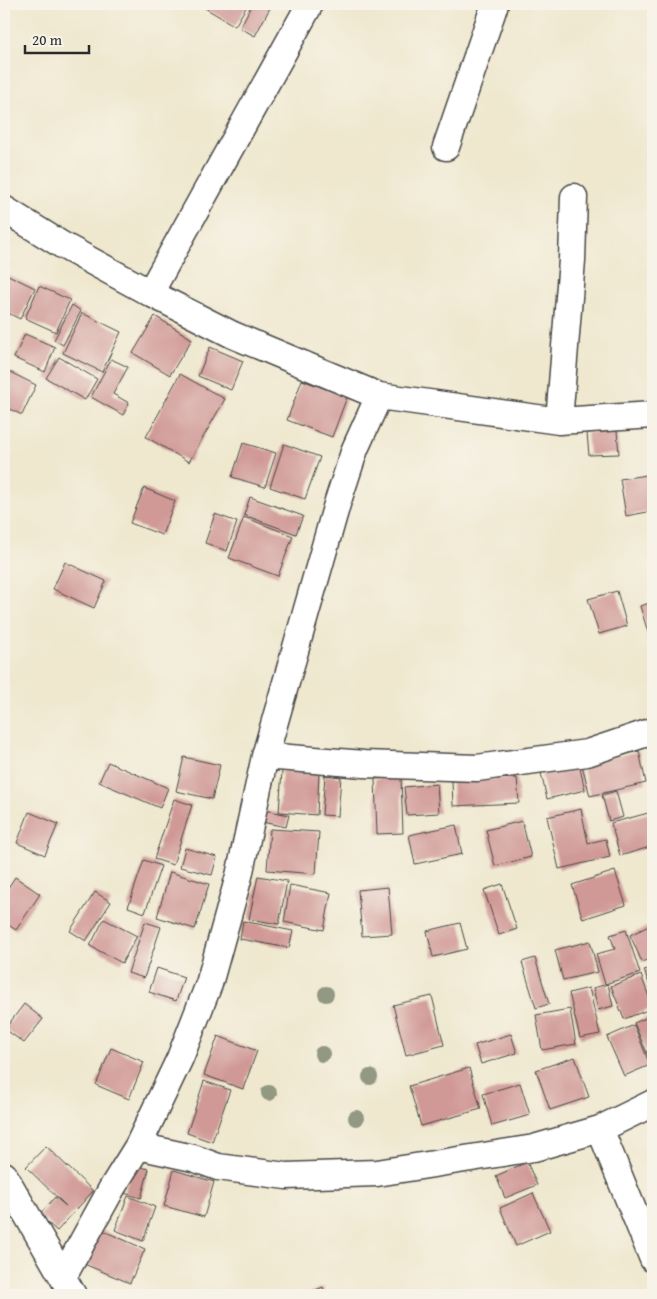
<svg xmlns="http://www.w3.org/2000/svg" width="657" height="1299" viewBox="0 0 657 1299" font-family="'Gentium Book Plus',serif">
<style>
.building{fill:#d09996}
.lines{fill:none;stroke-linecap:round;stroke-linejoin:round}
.minor-casing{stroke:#484744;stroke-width:29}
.minor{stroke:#fff;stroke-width:26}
.tree{fill:#939882}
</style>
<rect width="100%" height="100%" fill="#f7f3e8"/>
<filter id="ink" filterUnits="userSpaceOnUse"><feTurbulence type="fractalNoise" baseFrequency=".02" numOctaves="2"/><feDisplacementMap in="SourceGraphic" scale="10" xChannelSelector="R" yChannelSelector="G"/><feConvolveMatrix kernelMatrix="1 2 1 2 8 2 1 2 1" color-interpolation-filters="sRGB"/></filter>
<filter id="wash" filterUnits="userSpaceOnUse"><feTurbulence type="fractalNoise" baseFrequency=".0096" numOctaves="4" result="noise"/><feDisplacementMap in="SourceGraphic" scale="20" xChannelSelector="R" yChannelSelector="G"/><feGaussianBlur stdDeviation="1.12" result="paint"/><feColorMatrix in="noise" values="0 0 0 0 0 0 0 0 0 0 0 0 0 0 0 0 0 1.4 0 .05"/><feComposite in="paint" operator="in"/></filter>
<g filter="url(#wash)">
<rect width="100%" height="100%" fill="#efe8cf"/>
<g id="blocks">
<path class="building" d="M201,4H248L235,26L200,5Z
M252,4H272L255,36L240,28Z
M4,273L35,288L20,319L4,311Z
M39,286L70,300L56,332L25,318Z
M72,305L81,311L63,345L54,340Z
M82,313L121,332L102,372L63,353Z
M155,316L192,339L170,375L133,353Z
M25,334L55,347L45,372L14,358Z
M210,347L243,361L231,390L198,376Z
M59,357L97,379L85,400L46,378Z
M111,359L128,367L113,394L129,403L123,415L91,397Z
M4,369L36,385L22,415L4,406Z
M180,374L225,399L189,462L146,437Z
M302,380L347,397L332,437L287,420Z
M617,431L619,454L589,455L587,433Z
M243,443L276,453L265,487L232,477Z
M284,444L320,457L305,499L270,487Z
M653,474V511L626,516L620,479Z
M144,488L175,501L162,535L130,523Z
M250,497L303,516L296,534L244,515Z
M215,514L237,522L227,551L205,543Z
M244,517L293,536L278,576L229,558Z
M65,562L106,581L94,608L53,589Z
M617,591L627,626L599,634L588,599Z
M653,602V649L640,606Z
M639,751L646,783L590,796L582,765Z
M184,757L220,765L212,799L176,791Z
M108,762L168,788L160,808L99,782Z
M579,764L585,790L547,799L541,773Z
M282,771L319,774L317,815L279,812Z
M325,775L341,777L338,816L322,815Z
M401,778L403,833L377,834L375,779Z
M517,778L519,803L453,806L452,781Z
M437,784L439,813L407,815L404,787Z
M616,791L623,817L609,821L602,795Z
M174,799L192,805L173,865L154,859Z
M259,809L289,815L286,827L257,821Z
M581,809L588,843L606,839L610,857L559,869L547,817Z
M29,812L58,824L45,855L17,843Z
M652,812L653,846L620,856L611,823Z
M522,821L531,857L495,866L486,830Z
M456,825L462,854L415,864L409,835Z
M270,829L319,832L316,874L267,870Z
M185,848L217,857L212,875L180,867Z
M144,860L161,866L145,913L128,907Z
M615,871L626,905L583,919L572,885Z
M170,872L209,884L195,929L157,917Z
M258,876L287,881L279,924L249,919Z
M15,877L40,894L16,930L4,922V894Z
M502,884L517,929L499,935L484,890Z
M290,885L331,893L324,930L284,922Z
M388,887L392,934L362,936L358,890Z
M95,892L111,902L86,941L70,931Z
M104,919L137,936L122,963L90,946Z
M243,921L293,931L289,948L240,939Z
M145,922L161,927L144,978L128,973Z
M460,923L467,949L433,957L427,931Z
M653,924V957L642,962L630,935Z
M626,930L640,973L605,984L596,954L615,949L610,935Z
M590,941L598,972L563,980L555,950Z
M535,958L549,1004L536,1008L522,962Z
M653,967V995L644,970Z
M157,968L184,977L176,1001L149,992Z
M641,975L653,1008L624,1019L611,986Z
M608,984L613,1006L598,1010L593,988Z
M589,988L600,1034L580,1038L569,993Z
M432,996L444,1045L406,1055L393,1005Z
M24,1004L43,1019L24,1043L5,1029Z
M570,1009L576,1044L542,1050L536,1015Z
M653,1015V1059L650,1060L634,1023Z
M634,1025L650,1065L624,1076L607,1037Z
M511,1034L517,1053L481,1064L475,1045Z
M218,1036L257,1051L243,1089L204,1075Z
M111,1048L144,1062L129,1099L96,1085Z
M575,1057L589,1097L550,1110L536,1070Z
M469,1068L481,1109L421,1126L409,1086Z
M204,1081L230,1090L212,1142L187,1133Z
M520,1083L530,1115L492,1126L483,1094Z
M46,1146L93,1191L57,1231L39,1215L55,1197L66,1206L26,1167Z
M527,1162L537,1185L505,1198L496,1176Z
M132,1165L149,1169L141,1198L124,1193Z
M174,1170L214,1182L204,1217L164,1206Z
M533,1193L550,1231L516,1246L500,1208Z
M128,1196L155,1207L143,1241L115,1230Z
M99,1229L145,1249L130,1283L84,1264Z
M323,1287L326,1295H304Z"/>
</g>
</g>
<g filter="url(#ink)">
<use href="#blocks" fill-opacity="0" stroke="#484744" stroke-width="1"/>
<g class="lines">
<defs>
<path id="minor" d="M446,147L495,4
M4,209L62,245L150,293L233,335L379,396L559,421L653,415
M150,293L310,4
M559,421L572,260L574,197
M265,756L364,764L477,768L587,753L653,731
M600,1129L653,1259
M138,1146L193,1158L218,1167L286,1176L377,1173L534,1148L600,1129L653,1103
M4,1175L73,1295
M63,1277L112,1188L138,1146L180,1058L209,984L239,876L265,756L337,504L355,449L379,396"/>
</defs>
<use href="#minor" class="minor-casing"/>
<use href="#minor" class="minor"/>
</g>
<g class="tree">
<circle cx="326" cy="994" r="8"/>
<circle cx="322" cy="1054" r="8"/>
<circle cx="370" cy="1077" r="8"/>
<circle cx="269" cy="1093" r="8"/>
<circle cx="356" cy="1118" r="8"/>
</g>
</g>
<rect width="657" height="1299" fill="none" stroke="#f7f3e8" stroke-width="20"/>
<path d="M25 45v8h64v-8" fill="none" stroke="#2b2b2b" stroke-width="2.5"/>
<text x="32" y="45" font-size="15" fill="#2b2b2b" stroke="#f7f3e8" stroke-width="4" paint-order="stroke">20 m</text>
</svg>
